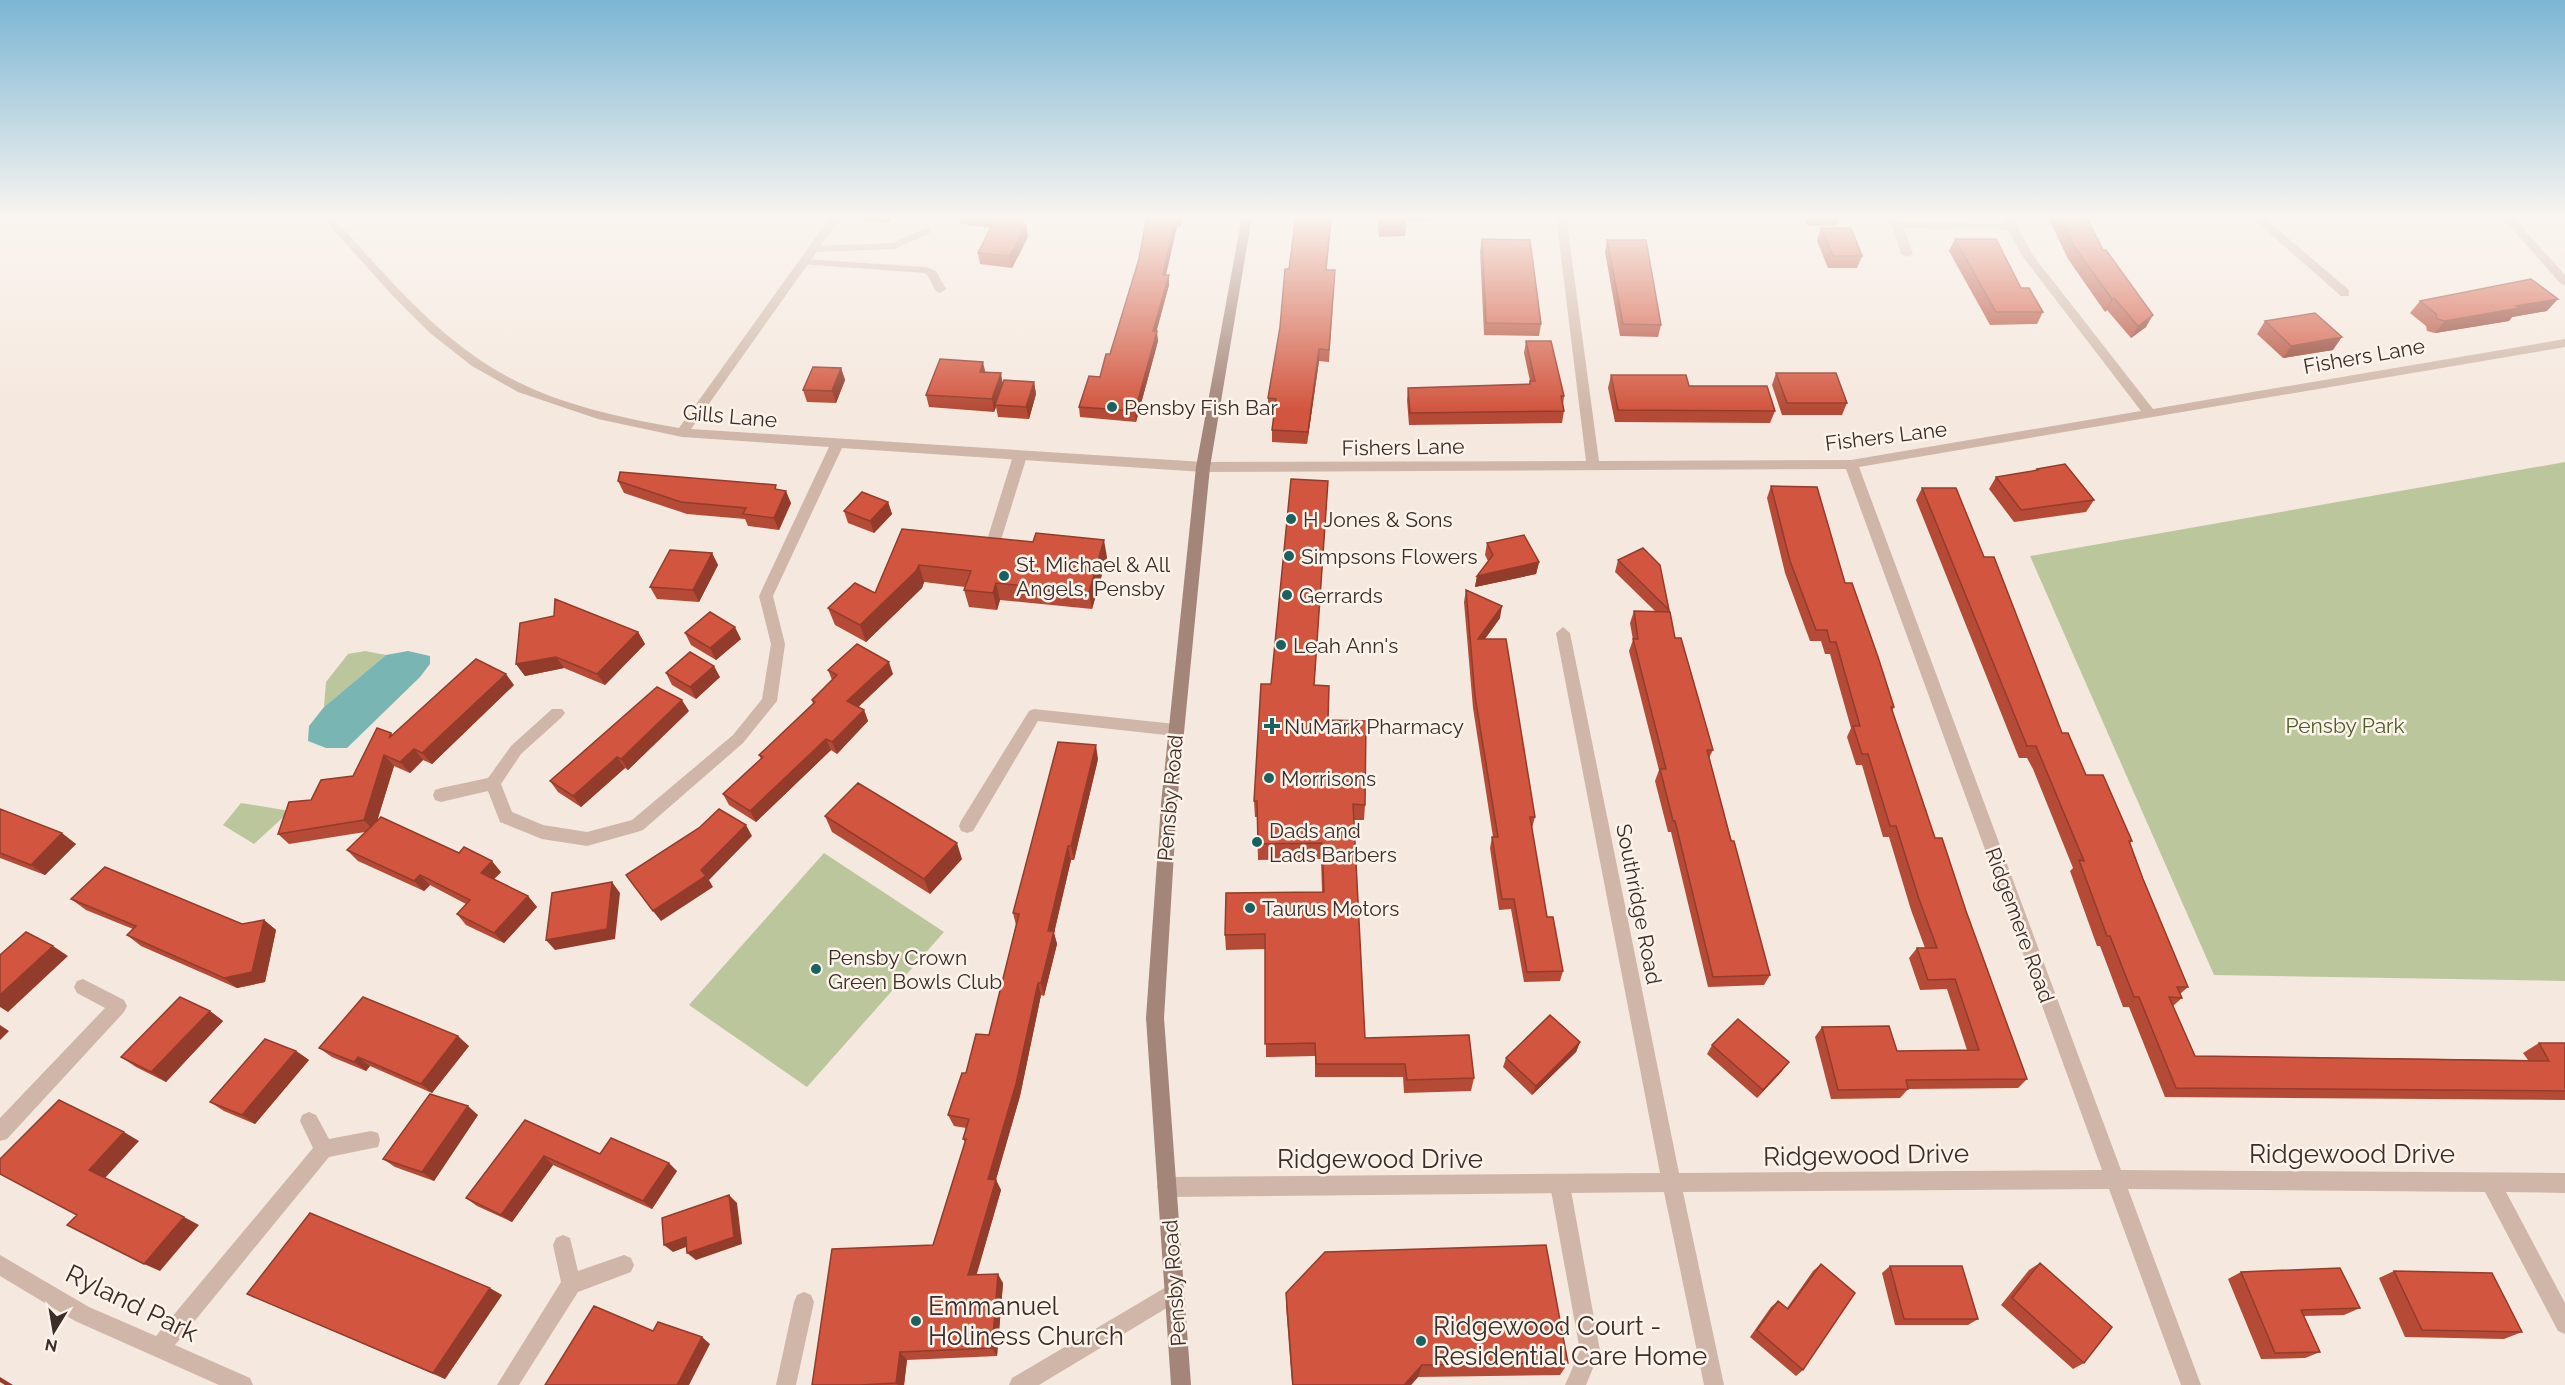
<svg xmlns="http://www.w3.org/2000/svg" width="2565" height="1385" viewBox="0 0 2565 1385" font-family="Raleway,sans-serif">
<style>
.green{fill:#bcc69c}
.water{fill:#79b6b3}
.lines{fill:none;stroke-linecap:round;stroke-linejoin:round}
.lane{fill:#cfb6a8;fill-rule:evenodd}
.street{fill:#cfb6a8;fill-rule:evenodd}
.secondary{fill:#a38579;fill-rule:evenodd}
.wall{fill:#b54a36}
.shaded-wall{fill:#933c2c}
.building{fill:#d2563f;stroke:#933c2c;stroke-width:1.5}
.poi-dot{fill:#196261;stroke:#fcf3eb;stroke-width:2}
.labels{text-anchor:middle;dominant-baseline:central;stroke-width:5;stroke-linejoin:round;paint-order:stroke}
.street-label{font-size:21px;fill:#3b2d29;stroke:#fcf3eb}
.poi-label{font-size:21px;fill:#3b2d29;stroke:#fcf3eb;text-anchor:start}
.park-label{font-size:21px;fill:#4e5c2a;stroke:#fcf3eb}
.near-street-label{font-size:26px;fill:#3b2d29;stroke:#fcf3eb}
.near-poi-label{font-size:26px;fill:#3b2d29;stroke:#fcf3eb;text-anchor:start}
</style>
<rect width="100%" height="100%" fill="#f5e8de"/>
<path class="green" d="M2565,462V981L2214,975L2030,556Z
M365,651L386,655L324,707L326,682L348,654Z
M241,803L290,811L254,844L223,825Z
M824,853L944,932L807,1087L689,1005Z"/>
<path class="water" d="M408,651L430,656V664L420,677L347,748H326L308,741L309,726L324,707L386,655Z"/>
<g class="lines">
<path class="lane" d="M926,228L930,229V233L895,249L815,252L809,249L815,246L893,243Z
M804,259L926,267L936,271L946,289L940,293L936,291L927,275L924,273L800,264V260Z
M1020,452L1027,456L1001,540L999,543H989L987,540L1013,456Z
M1034,709L1175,724L1180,726L1183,730L1180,734L1175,736L1038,721L973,831L967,833L961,831L959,826L961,821L1029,711Z
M1560,1175L1567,1178L1570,1185L1600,1351L1586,1385H1565L1580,1351L1550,1185L1553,1178Z
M804,1292L811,1295L814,1302L796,1385H776L794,1302L797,1295Z"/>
<path class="street" d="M321,216H332C384,273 434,335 501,373C555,404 618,417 679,428L831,216H842L691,429L1203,462L1586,461L1556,216H1566L1599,461L1851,460L2141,411L2023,257L2008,230L1904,228L1913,254L1907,257L1901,254L1892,225L1885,216H1896L1900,222L2005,224L2001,216H2012L2032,254L2153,409L2565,339V347L1859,467L2121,1170L2565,1173V1193L2506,1192L2565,1303V1334L2558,1331L2485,1192L2128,1189L2201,1385H2181L2109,1189L1683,1192L1724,1385H1704L1664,1192L1167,1197L1160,1194L1157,1187L1160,1180L1167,1177L1660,1173L1556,633L1563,627L1570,633L1679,1173L2102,1170L1846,469L1203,472L842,448L773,596L785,644L777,701L743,743L643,830L637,832L587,846L542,839L500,822L488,791L441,802L435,800L433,795L435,790L441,788L488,778L511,746L552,709H562L565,713L562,717L521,754L501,784L512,812L543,825L587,832L632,820L733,735L762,699L771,644L759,596L829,447L682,437L598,419L518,392L472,366L430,333L393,296Z
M1572,216H1656L1657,218L1652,221L1577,219Z
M2250,216H2262L2349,290V296H2341Z
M2501,216H2512L2565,275V285L2561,284Z
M83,979L124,1000L127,1006L124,1012L7,1139L0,1141V1118L105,1008L77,993L74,987L77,981Z
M309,1112L316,1115L329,1139L371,1131L378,1133L380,1140L378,1147L329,1157L175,1345L250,1378L253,1385H219L75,1321L0,1276V1255L89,1307L156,1336L313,1148L300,1121L302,1115Z
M563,1235L570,1238L578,1271L624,1255L631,1258L634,1265L631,1272L578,1292L519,1385H497L561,1282L553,1245L556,1238Z
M1173,1283L1180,1286L1183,1293L1180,1300L1039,1385H1009L1012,1378Z"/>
<path class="secondary" d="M1242,216H1252L1210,467L1177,804L1164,1018L1191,1385H1171L1146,1018L1161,804L1196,467Z"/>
</g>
<path class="wall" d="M857,216H893L888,223L858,219Z
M897,216H922L920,219Z
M960,216H1018L1026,225L1028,237L1012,268L980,264L978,253L991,228L961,224Z
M1147,216H1183L1180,227H1177L1166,275L1169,285L1156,331L1158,341L1136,422L1080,417L1079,407L1100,377L1110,354L1139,259Z
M1377,216H1430V221L1405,220L1406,225L1405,236L1379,237Z
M1803,216H1840L1836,226H1808Z
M2051,216H2086L2103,250L2146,327L2131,338L2107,310L2105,312L2068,259L2049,219Z
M1821,228L1862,256L1857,268H1828L1817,241Z
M1482,239L1541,324L1539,336L1484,335L1480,251Z
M1955,239L2021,288L2043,312L2037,324L1990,325L1949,251Z
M1607,240L1661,325L1658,337L1620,336L1605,252Z
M1327,270H1335L1329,362L1319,361L1307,444L1272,442V430L1275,411H1268V398Z
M2420,301L2547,311L2512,317L2509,321L2435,333L2427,331L2426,326L2410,313Z
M2265,321L2333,350L2283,358L2257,334Z
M1526,341L1564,396L1563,405L1564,411L1562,423L1409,425L1407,400L1408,388L1529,384L1530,381L1524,353Z
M841,368L845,380L836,403L807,402L803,390Z
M986,372L1003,382H1034L1036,394L1029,419L998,417L996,407L994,412L929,407L926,395Z
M1776,373L1847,403L1842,415H1782L1772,385Z
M1611,375L1689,386L1775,411L1770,423L1615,422L1608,388Z
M2037,469L2094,500L2086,512L2014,522L1989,489L1996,477L2035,471Z
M618,481L778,490L791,503L779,530L748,526L745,519L687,514L624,493Z
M1771,486L1845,583L1894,707L1892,711L1935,838L1966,911L2027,1079L2018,1088L1908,1089L1900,1098L1831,1099L1815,1037L1822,1027L1897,1051L1967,1050L1947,989L1920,990L1909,958L1917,948H1925L1911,910L1889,837H1883L1862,765H1856L1847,737L1851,728L1830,654H1825L1821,641H1810L1785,573L1767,498Z
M1922,488L1984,557L2062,733L2086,775L2132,841L2130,843L2143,879L2188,987L2180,994L2182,998L2173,1006L2195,1056L2528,1060L2523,1053L2539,1043H2565V1100L2165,1097L2129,1007H2123L2100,946H2097L2070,871L2073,868L2033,769L2027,758H2019L1916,500Z
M1327,498L1314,685L1328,720L1365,805L1364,820H1354L1365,1038L1474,1078L1471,1091L1404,1093L1403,1077H1315V1056L1266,1057L1265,949L1226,950L1225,935L1322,892L1321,859L1258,860L1257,817H1255L1254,801L1271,684Z
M888,502L892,514L874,533L848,523L844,511Z
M902,529L1107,557L1092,609L1000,600L997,610L969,607L964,590L965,587L924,582L922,588L866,642L835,625L828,608L875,593Z
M1487,543L1539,562L1536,574L1475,587L1477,576L1488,561L1485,555Z
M712,553L718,565L699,602L657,599L650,587Z
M1618,560L1669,610V612L1675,638L1713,750L1709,758L1723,810L1770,975L1764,985L1708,987L1671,832H1668L1655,781L1659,770L1629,651L1633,640L1630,623L1634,611H1655L1615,572Z
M1466,590L1500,618L1485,639L1535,817L1532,828L1547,917L1563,971L1560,981L1524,982L1511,909L1499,910L1490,848L1492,837H1493L1473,708L1464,602Z
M638,632L645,644L605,685L564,668L525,676L516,664Z
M685,633L741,639L716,660L691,645Z
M828,670L893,674L858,707L864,710L868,721L837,754L831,750L756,822L729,805L723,794L761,759L759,755L813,704L812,700L832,680Z
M666,673L720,677L696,699L672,685Z
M514,685L432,764L423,760L410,773L394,766L377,821L459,853L501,872L494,879L528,896L537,907L504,943L466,925L457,914L466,904L430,885L424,891L358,861L347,850L365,832L289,844L278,834L311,800L353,776L391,733L393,735Z
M689,711L628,770L625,768L581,807L558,792L550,781Z
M1098,759L1074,860H1071L1054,933L1057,944L1044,996L1041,995L1020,1096L996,1180L1001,1190L976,1275L1003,1283L997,1356L907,1360L904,1385H812L933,1245L965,1142L963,1139L966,1128L954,1126L948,1115L966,1073L989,1035L1016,925L1013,913Z
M0,809L76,844L45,875L0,858Z
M825,816L962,859L930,894L832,832Z
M71,899L242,924L264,920L276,930L265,982L237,988L141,946L127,935L133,929L86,910Z
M210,1011L223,1021L166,1082L136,1067L121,1057Z
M1580,1042L1576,1052L1532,1095L1503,1067L1506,1058Z
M1712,1045L1782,1071L1757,1098L1707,1054Z
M469,1046L432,1093L370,1066L366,1071L332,1057L319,1048Z
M296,1051L309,1060L255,1124L224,1111L210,1102Z
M478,1115L434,1181L395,1167L383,1159Z
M525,1120L600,1154L677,1171L652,1209L553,1165L512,1222L477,1206L466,1198Z
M2040,1263L2084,1363L2073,1369L2001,1305L2029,1270Z
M1821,1264L1803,1370L1796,1376L1750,1337L1771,1307L1778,1301L1787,1308L1813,1271Z
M1890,1266L1978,1319L1968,1325H1895L1882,1273Z
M2394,1271L2522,1332L2504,1339L2405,1337L2379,1278Z
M2241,1272L2360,1308L2344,1315L2304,1316L2320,1352L2305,1358L2261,1359L2228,1279Z
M1286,1293L1568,1363L1560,1375L1418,1377L1411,1385H1292L1286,1306Z
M247,1294L502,1295L445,1379Z"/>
<path class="shaded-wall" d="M887,216H893L888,223Z
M1176,216L1177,227L1163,285V275Z
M1180,216H1183L1180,227Z
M1331,216H1332L1325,282L1326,270Z
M1026,225L1028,237L1012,268L1010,256Z
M1169,275V285L1154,341L1153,331Z
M2114,298L2107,310L2105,312L2112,299Z
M2558,299L2547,311L2512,317L2509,321L2435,333L2445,321L2516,306Z
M2153,315L2146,327L2131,338L2138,326Z
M1157,331L1158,341L1136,422L1135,411Z
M2342,337L2333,350L2283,358L2291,346Z
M1319,349V361L1307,444L1308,432Z
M983,362L986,375L980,372Z
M841,368L845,380L836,403L832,391Z
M1001,373L1003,385L995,405L996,407L994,412L992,399Z
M1034,382L1036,394L1029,419L1026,407Z
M1328,481L1327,498L1313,702L1314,685Z
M786,491L791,503L779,530L774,518Z
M888,502L892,514L874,533L870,521Z
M1104,540L1107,557L1092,609L1089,592Z
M712,553L718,565L699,602L693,590Z
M1539,562L1536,574L1475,587L1477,576Z
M919,565L924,582L922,588L866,642L860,625Z
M996,583L1000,600L997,610L993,593Z
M1502,606L1500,618L1476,651L1478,639Z
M735,627L741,639L716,660L710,648Z
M638,632L645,644L605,685L597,674Z
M556,657L564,668L525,676L516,664Z
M889,662L893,674L852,713L847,701Z
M714,666L720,677L696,699L690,687Z
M506,674L514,685L432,764L422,753Z
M682,700L689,711L628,770L621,759Z
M864,710L868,721L837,754L832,742Z
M826,739L831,750L756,822L750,811Z
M1096,745L1098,759L1074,860L1071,846Z
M414,749L423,760L410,773L400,762Z
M384,755L394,766L374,831L364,820Z
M617,757L625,768L581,807L573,796Z
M746,825L752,836L709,880L713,887L661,921L653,911L701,870Z
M62,833L76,844L45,875L31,865Z
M957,843L962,859L930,894L924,879Z
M1068,846L1071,860L1054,933L1057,944L1044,996L1041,983L1048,931Z
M492,861L501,872L490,883L481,873Z
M420,875L430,885L424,891L414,881Z
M612,882L620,893L615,939L555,950L546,940Z
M528,896L537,907L504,943L494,933Z
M264,920L276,930L265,982L237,988L224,978Z
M53,946L68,956L8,1012L0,1007V995Z
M1038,983L1041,995L1020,1096L993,1189L988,1179Z
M210,1011L223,1021L166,1082L151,1072Z
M0,1025L9,1031L0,1040Z
M458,1036L469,1046L432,1093L421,1084Z
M1580,1042L1576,1052L1532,1095L1536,1086Z
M296,1051L309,1060L255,1124L242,1115Z
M358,1057L370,1066L366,1071L354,1062Z
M1789,1062L1782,1071L1757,1098L1763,1090Z
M468,1106L478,1115L434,1181L422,1172Z
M124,1132L139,1141L105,1178L89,1170Z
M544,1156L553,1165L512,1222L501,1215Z
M669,1163L677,1171L652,1209L643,1201Z
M996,1180L1001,1190L974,1284L968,1275Z
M729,1195L737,1203L742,1244L696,1260L687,1253Z
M184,1217L199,1225L160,1271L144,1264Z
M686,1237L694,1244L673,1252L664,1245Z
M998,1274L1003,1283L997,1356L992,1348Z
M490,1288L502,1295L445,1379L433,1373Z
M702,1337L710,1344L689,1385H677Z
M900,1352L907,1360L904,1385H898L896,1383Z
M1422,1365L1418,1377L1411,1385H1404Z
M0,1377L13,1385H5L0,1382Z"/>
<path class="building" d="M985,216H1018L1026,225L1010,256L978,253L996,217Z
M1147,216H1180H1176L1163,275H1169L1153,331H1157L1135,411L1079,407L1089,376L1100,377L1106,354H1110L1139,259Z
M1296,216H1331L1326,270H1335L1329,350L1319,349L1308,432L1272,430L1276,399L1268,398L1280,327L1285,269H1289Z
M1379,216H1404L1406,225L1380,226Z
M2060,216H2086L2103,250H2106L2153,315L2138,326L2114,298L2112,299L2074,246Z
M1821,228H1851L1862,256H1833Z
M1482,239L1530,240L1541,324L1486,323Z
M1955,239H1996L2021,288H2029L2043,312H1996Z
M1607,240H1646L1661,325L1623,324Z
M2531,279L2558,299L2516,306L2519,308L2445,321L2437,319L2436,314L2420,301Z
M2315,313L2342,337L2291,346L2265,321Z
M1526,341H1551L1564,396H1561L1564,411L1410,413L1408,388L1530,384V381H1535Z
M940,359L983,362L980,372L1001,373L992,399L926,395Z
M813,367L841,368L832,391L803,390Z
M1776,373H1836L1847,403H1787Z
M1611,375H1686L1689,386H1767L1775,411L1618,410Z
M1004,380L1034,382L1026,407L995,405Z
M2065,464L2094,500L2021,510L1996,477L2038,470L2037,469Z
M620,472L776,485L775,489L786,491L774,518L743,514L746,508L681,502L618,481Z
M1291,479L1328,481L1314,685L1329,686L1328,720L1366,721L1365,805L1353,804L1365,1038L1469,1035L1474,1078L1407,1080L1405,1064H1316L1315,1043L1265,1044V934L1225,935L1226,893L1324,892L1322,843L1258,844L1257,801H1254L1261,684H1271Z
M1771,486L1817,487L1845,583H1852L1878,657L1894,707H1891L1935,838H1942L1966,911L2027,1079L1906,1080L1908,1089L1838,1090L1822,1027L1889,1026L1897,1051L1979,1050L1955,979L1928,980L1917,948H1937L1919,899L1896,826H1890L1868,754H1862L1853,726H1860L1836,642H1830L1827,630H1816L1790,561Z
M1922,488H1956L1984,557H1994L2062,733H2068L2086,775H2103L2132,841H2129L2143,879L2188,987H2177L2182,998L2169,997L2195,1056L2549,1061L2539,1043H2565V1091L2176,1088L2139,997H2134L2110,936H2107L2079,860L2084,861L2041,758L2036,746H2027Z
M862,492L888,502L870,521L844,511Z
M902,529L1033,542L1036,533L1104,540L1089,592L996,583L993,593L964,590L971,571L919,565L916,571L860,625L828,608L855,583L875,593Z
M1524,535L1539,562L1477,576L1493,555L1487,543Z
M1643,548L1660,565L1669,610L1618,560Z
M670,550L712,553L693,590L650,587Z
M1466,590L1502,606L1478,639H1506L1535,817H1530L1547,917H1553L1563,971L1527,972L1514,899H1502L1492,837H1498L1475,696Z
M555,599L638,632L597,674L556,657L516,664L520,623L554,616Z
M1634,611L1670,612L1675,638H1681L1713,750H1707L1723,810L1731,841H1734L1770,975L1713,977L1675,821H1673L1660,769H1666L1633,639H1638Z
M710,612L735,627L710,648L685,633Z
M857,644L889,662L847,701L864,710L832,742L826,739L750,811L723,794L763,757L759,755L815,702L812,700L837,675L828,670Z
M690,652L714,666L690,687L666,673Z
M476,659L506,674L422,753L414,749L400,762L384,755L364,820L278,834L289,802L311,800L321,780L353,776L377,728L391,733L389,738Z
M657,687L682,700L621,759L617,757L573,796L550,781Z
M1058,742L1096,745L1071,846H1068L1048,931H1054L1041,983H1038L1016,1084L988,1179L996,1180L968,1275L998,1274L992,1348L900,1352L896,1383L860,1385H812L832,1249L933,1245L966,1139H963L969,1119L948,1115L962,1073H966L976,1034L989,1035L1019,914L1013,913Z
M858,783L957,843L924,879L825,816Z
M0,809L62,833L31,865L0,853Z
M719,809L746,825L701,870L706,876L653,911L626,875L699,828Z
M381,817L459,853L464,847L492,861L481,873L528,896L494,933L457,914L470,900L420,875L414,881L347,850Z
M105,867L242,924L264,920L252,972L224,978L127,935L136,926L71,899Z
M612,882L607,929L546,940L552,893Z
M26,932L53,946L0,995V955Z
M180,997L210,1011L151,1072L121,1057Z
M363,997L458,1036L421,1084L358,1057L354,1062L319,1048Z
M1550,1015L1580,1042L1536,1086L1506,1058Z
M1738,1019L1789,1062L1763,1090L1712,1045Z
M265,1039L296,1051L242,1115L210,1102Z
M430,1094L468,1106L422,1172L383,1159Z
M59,1100L124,1132L89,1170L184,1217L144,1264L67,1225L77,1215L0,1174V1159Z
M525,1120L600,1154L611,1138L669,1163L643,1201L544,1156L501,1215L466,1198Z
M729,1195L734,1237L687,1253L686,1237L664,1245L662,1218Z
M310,1213L490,1288L433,1373L247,1294Z
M1546,1245L1568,1363L1422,1365L1404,1385H1293L1286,1293L1325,1252Z
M2040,1263L2112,1327L2084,1363L2012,1298Z
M1821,1264L1855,1293L1803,1370L1757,1330L1778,1301L1788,1309Z
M1890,1266H1962L1978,1319H1904Z
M2340,1268L2360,1308L2301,1310L2320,1352L2275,1353L2241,1272Z
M2394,1271L2492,1273L2522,1332L2422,1330Z
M594,1306L653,1331L658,1322L702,1337L677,1385H545Z"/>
<linearGradient id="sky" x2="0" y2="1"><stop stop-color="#7bb5d3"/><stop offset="0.53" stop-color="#faf5f0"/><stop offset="1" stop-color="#faf5f0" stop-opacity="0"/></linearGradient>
<rect width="2565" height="410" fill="url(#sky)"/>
<g class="poi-dot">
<circle cx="1112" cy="407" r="6"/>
<circle cx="1291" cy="519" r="6"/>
<circle cx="1289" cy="556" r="6"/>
<circle cx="1004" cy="576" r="6"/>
<circle cx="1287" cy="595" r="6"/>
<circle cx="1281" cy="645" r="6"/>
<path d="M1269 717h6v6h6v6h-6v6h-6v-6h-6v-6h6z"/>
<circle cx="1269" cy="778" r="6"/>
<circle cx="1257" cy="842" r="6"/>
<circle cx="1250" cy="908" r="6"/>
<circle cx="816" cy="969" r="6"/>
<circle cx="916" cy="1321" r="6"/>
<circle cx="1421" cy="1341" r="6"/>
</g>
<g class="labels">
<g class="street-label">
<text transform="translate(2364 356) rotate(-10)">Fishers Lane</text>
<text transform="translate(730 416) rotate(5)">Gills Lane</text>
<text transform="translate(1886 436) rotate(-7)">Fishers Lane</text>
<text transform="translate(1403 447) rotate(-1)">Fishers Lane</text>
<text transform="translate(1170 798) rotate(-85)">Pensby Road</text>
<text transform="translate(1639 904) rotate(79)">Southridge Road</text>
<text transform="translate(2020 925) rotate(70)">Ridgemere Road</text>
<text transform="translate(1174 1283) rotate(-94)">Pensby Road</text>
</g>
<g class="poi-label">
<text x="1124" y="407">Pensby Fish Bar</text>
<text x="1303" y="519">H Jones &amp; Sons</text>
<text x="1301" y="556">Simpsons Flowers</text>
<text x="1016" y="564">St. Michael &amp; All<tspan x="1016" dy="24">Angels, Pensby</tspan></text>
<text x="1299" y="595">Gerrards</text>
<text x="1293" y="645">Leah Ann's</text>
<text x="1284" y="726">NuMark Pharmacy</text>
<text x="1281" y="778">Morrisons</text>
<text x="1269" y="830">Dads and<tspan x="1269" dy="24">Lads Barbers</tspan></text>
<text x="1262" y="908">Taurus Motors</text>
<text x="828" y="957">Pensby Crown<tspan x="828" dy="24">Green Bowls Club</tspan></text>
</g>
<g class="park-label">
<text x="2345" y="725">Pensby Park</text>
</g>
<g class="near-street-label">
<text x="2352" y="1154">Ridgewood Drive</text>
<text transform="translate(1866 1155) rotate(-1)">Ridgewood Drive</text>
<text x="1380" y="1159">Ridgewood Drive</text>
<text transform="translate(132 1303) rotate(26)">Ryland Park</text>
</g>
<g class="near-poi-label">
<text x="928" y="1306">Emmanuel<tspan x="928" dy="30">Holiness Church</tspan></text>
<text x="1433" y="1326">Ridgewood Court -<tspan x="1433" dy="30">Residential Care Home</tspan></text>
</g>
</g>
<g transform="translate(54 1331) rotate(191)" stroke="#fcf3eb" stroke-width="4.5" paint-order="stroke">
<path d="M0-4.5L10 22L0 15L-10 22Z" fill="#3b2d29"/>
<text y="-9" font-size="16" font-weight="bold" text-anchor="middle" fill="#3b2d29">N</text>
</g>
</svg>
